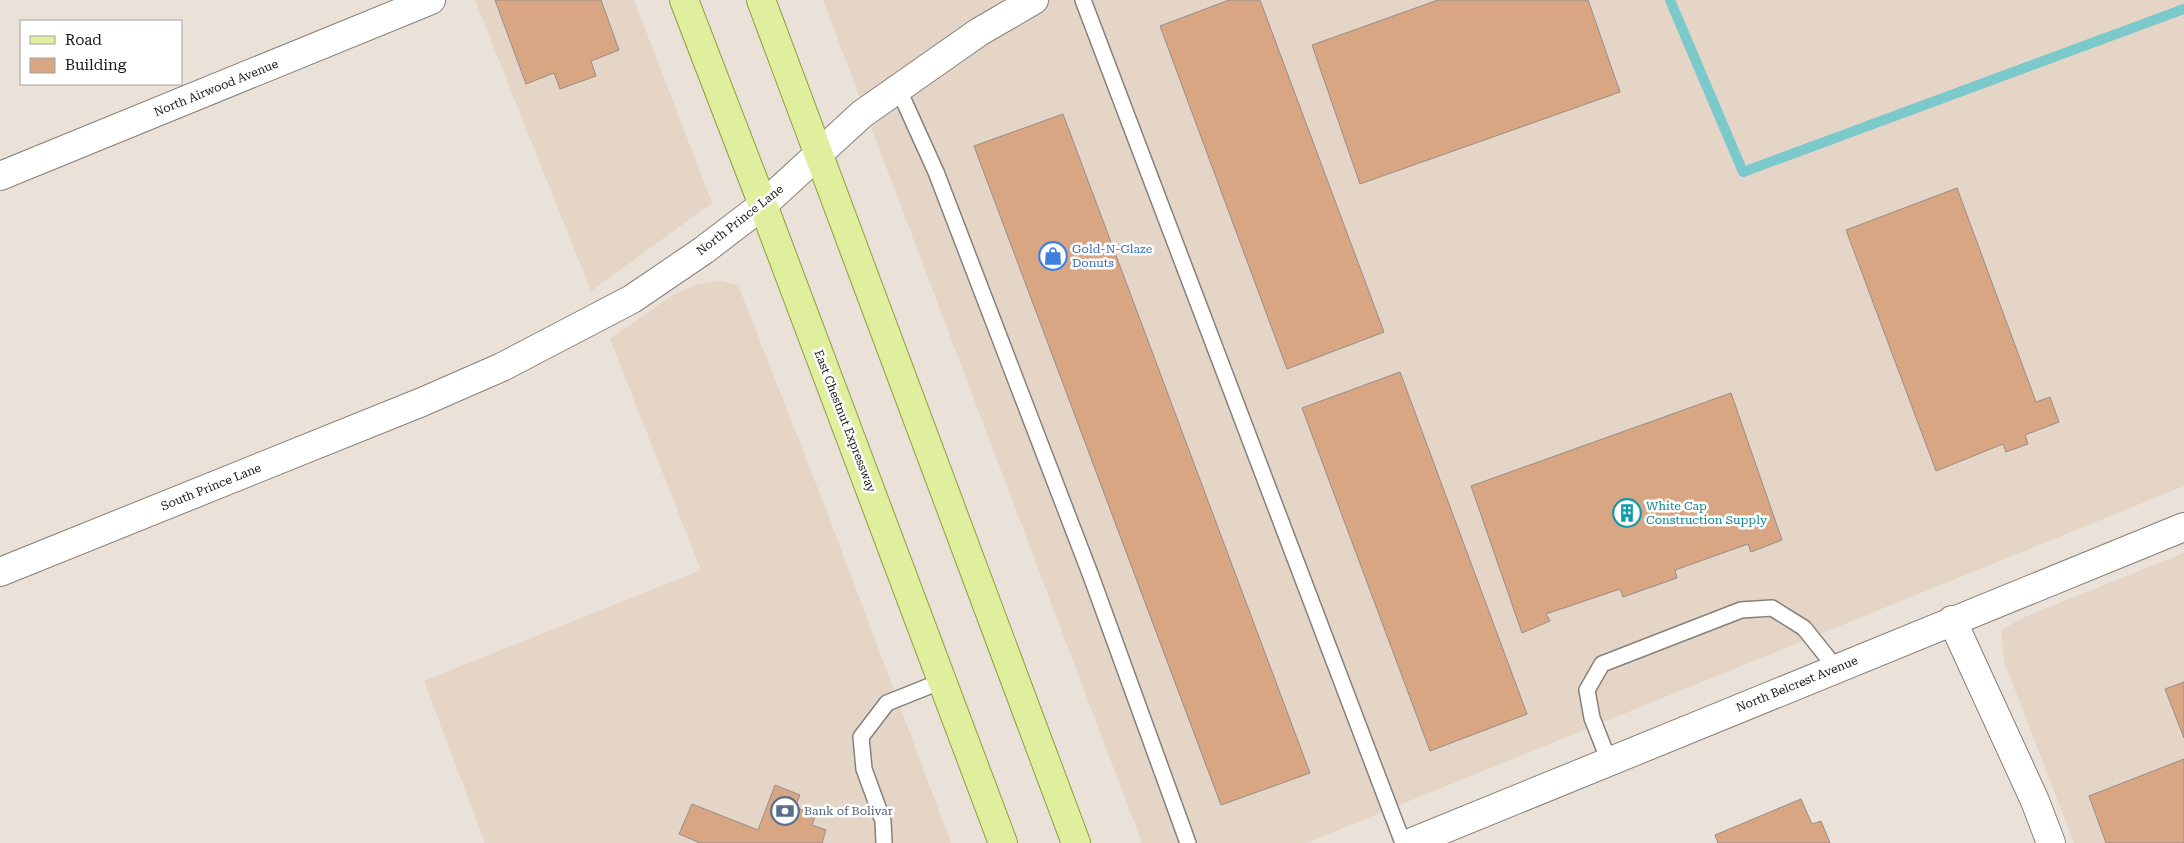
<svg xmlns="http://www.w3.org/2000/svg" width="2184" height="843" viewBox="0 0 2184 843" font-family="'Roboto Serif',serif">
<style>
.built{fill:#e4d5c7}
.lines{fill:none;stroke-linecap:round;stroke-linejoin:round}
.stream{stroke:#7cc9cb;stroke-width:10}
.building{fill:#d9a684;stroke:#978d87}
.lane-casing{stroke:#888078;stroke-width:18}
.street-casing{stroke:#888078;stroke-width:30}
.primary-casing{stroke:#8d9d43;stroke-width:30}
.lane{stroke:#fff;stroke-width:15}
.street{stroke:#fff;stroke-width:28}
.primary{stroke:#e0ef9d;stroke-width:28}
.labels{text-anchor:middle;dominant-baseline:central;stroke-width:5;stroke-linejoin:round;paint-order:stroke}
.street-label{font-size:12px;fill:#1a1714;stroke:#fff}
.shop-label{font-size:12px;fill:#366cbe;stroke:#fff;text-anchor:start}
.culture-label{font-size:12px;fill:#0d838f;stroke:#fff;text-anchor:start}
.service-label{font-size:12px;fill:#4e5e75;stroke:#fff;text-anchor:start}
</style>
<rect width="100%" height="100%" fill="#eae1d8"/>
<path class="built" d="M475,0H634L712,203L591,291Z
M823,0H2184V486L1306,843H1142Z
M720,281L738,285L829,517L951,843H485L424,681L701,570L610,339L674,294L698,284Z
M2184,553V843H2074L2004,661L2001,630L2027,616Z"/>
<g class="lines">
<path class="stream" d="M1670,0L1743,172L2184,9"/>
</g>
<path class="building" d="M495,0H601L619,50L591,61L596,76L560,89L554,73L526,84Z
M1229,0H1260L1384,332L1287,369L1160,26Z
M1438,0H1588L1620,92L1360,184L1312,45Z
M1063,114L1310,773L1221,805L974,146Z
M1957,188L2036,402L2050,397L2059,422L2025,435L2028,444L2006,452L2003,444L1936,471L1846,230Z
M1400,372L1527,714L1430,751L1302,408Z
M1731,393L1782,540L1751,552L1748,544L1675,570L1677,578L1623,597L1620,589L1546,614L1550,621L1522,633L1471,486Z
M2184,682V738L2165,689Z
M2184,759V843H2106L2089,796Z
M775,785L800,795L795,807L816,815L812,825L826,830L822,843H700L679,834L692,804L758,830Z
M1801,799L1812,824L1821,821L1830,843H1718L1715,835Z"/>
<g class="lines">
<defs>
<path id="lane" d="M1083,0L1403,843
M898,88L936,172L1091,576L1188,843
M1609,761L1592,718L1587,690L1602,664L1741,610L1772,608L1804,628L1836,668
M884,843L883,821L864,769L861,737L887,703L942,681"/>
<path id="street" d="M0,176L431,0
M0,572L422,402L502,367L632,299L704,250L763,205L862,114L979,32L1034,0
M1952,620L2035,801L2051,843
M1410,843L2184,527"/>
<path id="primary" d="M684,0L763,205L1003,843
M761,0L1076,843"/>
</defs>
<use href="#lane" class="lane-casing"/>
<use href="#street" class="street-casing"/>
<use href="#primary" class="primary-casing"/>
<use href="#lane" class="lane"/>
<use href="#street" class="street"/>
<use href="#primary" class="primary"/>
</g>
<defs>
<symbol id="shop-ring" viewBox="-11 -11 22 22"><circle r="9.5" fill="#fff" stroke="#3f7fe0" stroke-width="1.5"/><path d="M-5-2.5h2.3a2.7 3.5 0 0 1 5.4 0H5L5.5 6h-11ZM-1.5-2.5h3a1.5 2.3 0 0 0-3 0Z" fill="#3f7fe0"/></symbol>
<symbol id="building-ring" viewBox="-11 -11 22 22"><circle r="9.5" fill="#fff" stroke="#0f9aa8" stroke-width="1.5"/><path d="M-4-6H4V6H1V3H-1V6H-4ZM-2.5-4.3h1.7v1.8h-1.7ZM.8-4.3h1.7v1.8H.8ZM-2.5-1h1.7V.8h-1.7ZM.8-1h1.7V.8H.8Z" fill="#0f9aa8"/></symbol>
<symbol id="bank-ring" viewBox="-11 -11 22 22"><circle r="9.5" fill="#fff" stroke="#5c6f8a" stroke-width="1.5"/><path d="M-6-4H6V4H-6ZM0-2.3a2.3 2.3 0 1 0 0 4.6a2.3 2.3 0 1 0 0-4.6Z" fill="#5c6f8a"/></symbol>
</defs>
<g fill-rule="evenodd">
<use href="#shop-ring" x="1037" y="240" width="32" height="32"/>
<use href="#building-ring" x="1611" y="497" width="32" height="32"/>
<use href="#bank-ring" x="769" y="795" width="32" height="32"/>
</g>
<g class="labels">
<g class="street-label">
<text transform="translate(216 88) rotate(-22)">North Airwood Avenue</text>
<text transform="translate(740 220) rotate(-38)">North Prince Lane</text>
<text transform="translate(845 421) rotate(69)">East Chestnut Expressway</text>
<text transform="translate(211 487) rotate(-22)">South Prince Lane</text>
<text transform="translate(1797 684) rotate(-22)">North Belcrest Avenue</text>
</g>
<g class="shop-label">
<text x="1072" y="249">Gold-N-Glaze<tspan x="1072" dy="14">Donuts</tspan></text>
</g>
<g class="culture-label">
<text x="1646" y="506">White Cap<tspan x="1646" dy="14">Construction Supply</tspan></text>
</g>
<g class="service-label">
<text x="804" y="811">Bank of Bolivar</text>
</g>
</g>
<rect x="20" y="20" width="162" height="65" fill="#ffffff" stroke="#a3a2a1"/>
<rect x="30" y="36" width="25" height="8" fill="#e0ef9d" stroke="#a3a2a1"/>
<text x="65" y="45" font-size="15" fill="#1a1714">Road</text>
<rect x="30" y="58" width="25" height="15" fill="#d9a684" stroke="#a3a2a1"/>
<text x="65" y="70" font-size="15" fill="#1a1714">Building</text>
</svg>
